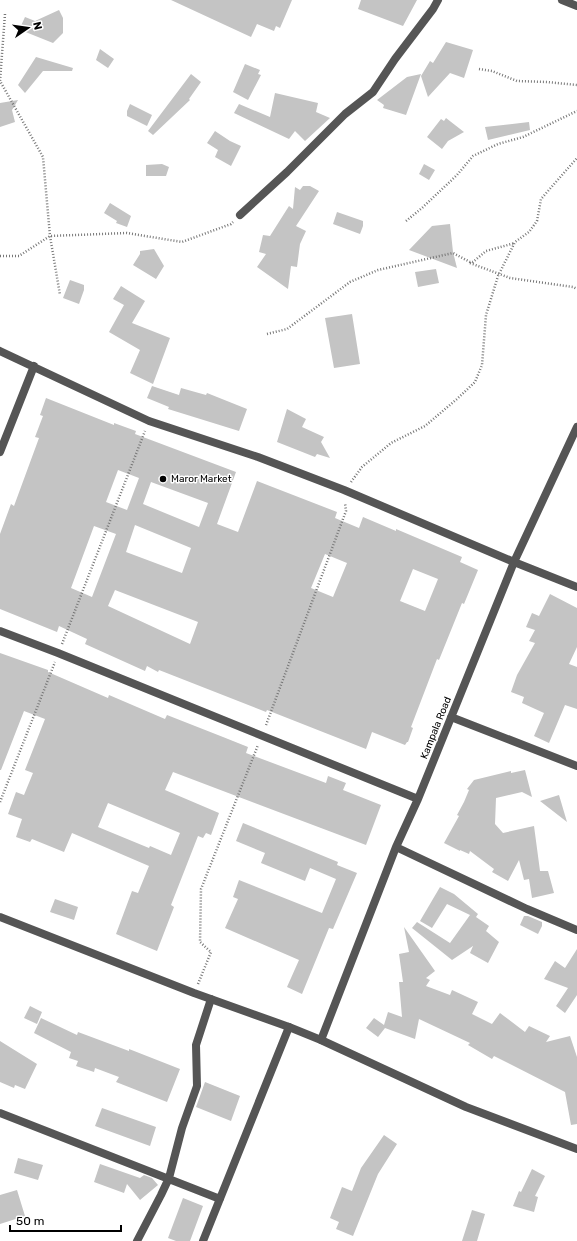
<svg xmlns="http://www.w3.org/2000/svg" width="577" height="1241" viewBox="0 0 577 1241" font-family="Rubik,sans-serif">
<style>
.building{fill:#c4c4c4;fill-rule:evenodd}
.lines{fill:none;stroke-linecap:round;stroke-linejoin:round}
.path{stroke:#777;stroke-width:2.5;stroke-dasharray:1 2;stroke-linecap:butt}
.minor{stroke:#555;stroke-width:8}
.tertiary{stroke:#555;stroke-width:8}
.poi-dot{fill:#000;stroke:#fff;stroke-width:1.5}
.labels{text-anchor:middle;dominant-baseline:central;stroke-width:3;stroke-linejoin:round;paint-order:stroke}
.poi-label{font-size:10px;fill:#000;stroke:#fff;text-anchor:start}
.street-label{font-size:10px;fill:#000;stroke:#fff}
</style>
<rect width="100%" height="100%" fill="#fff"/>
<path class="building" d="M171,0H292L280,28L276,26L274,31L257,24L251,37Z
M361,0H417L403,26L358,9Z
M59,10L63,18V33L53,43L18,29L20,28L25,17L35,21Z
M446,42L473,50L464,78L450,73L428,97L421,76L430,61L433,63Z
M100,49L114,59L108,68L96,60Z
M36,57L73,68L72,71H43L25,93L18,85Z
M245,64L260,70L258,74L261,75L248,100L233,92Z
M191,74L201,82L189,99L190,100L153,135L148,131Z
M421,74L406,115L383,108L384,105L377,100L407,77Z
M275,93L318,103L316,112L330,118L305,141L295,131L289,139L234,113L239,104L270,117Z
M18,100L12,110L15,122L0,127V103Z
M130,104L152,115L147,126L127,116V111Z
M446,118L464,132L448,141L442,149L427,137L441,119L444,121Z
M529,122L530,130L488,140L485,127Z
M215,131L230,141L241,146L231,166L215,157L218,150L207,143Z
M162,164L169,167L166,176H146V165Z
M424,164L435,170L429,180L419,174Z
M303,186H310L319,191L296,226L306,231L300,244L297,267L291,266L288,289L257,267L266,254L259,252L263,235L270,236L289,206L293,209L295,187L300,190Z
M110,203L131,216L127,227L116,223L117,221L104,213Z
M337,212L363,221V226L360,234L333,224Z
M450,224L453,252L457,268L409,250L432,226Z
M154,249L164,266L156,279L133,265L140,254V251Z
M436,269L439,283L418,287L415,272Z
M70,280L84,285V290L79,304L63,298Z
M121,286L145,301L132,323L170,338L153,384L130,373L140,350L109,332L124,305L113,299Z
M352,314L360,364L334,368L325,318Z
M152,386L179,395L181,388L206,395L207,393L247,409L239,431L168,409L169,407L147,398Z
M46,398L114,425V423L136,431L135,434L236,472L217,524L238,532L257,481L337,512L335,518L359,528L363,517L396,531V529L462,557L460,562L478,570L464,604L462,603L439,660L437,659L411,727L413,728L408,742H407L405,745L372,732L366,749L267,710L266,712L159,670L158,672L147,666L145,671L85,644L87,639L59,626L57,632L0,609V534L11,504L14,506L39,438L35,437L43,416L40,415ZM118,470L139,478L127,510L106,502ZM151,482L208,503L199,527L143,504ZM135,525L191,548L182,573L126,552ZM94,526L116,534L92,597L71,588ZM325,554L347,563L333,597L311,588ZM413,569L438,579L425,611L400,601ZM115,590L198,622L190,644L108,606Z
M287,409L306,419L302,427L324,437L321,442L330,458L317,454L315,457L277,442Z
M550,594L577,608V647L569,664L577,667V709L565,705L549,743L534,736L544,713L522,703L524,697L511,692L517,675L535,643L529,641L535,630L526,627L532,613L539,616Z
M0,653L48,670V672L108,698L109,695L165,719L167,715L223,737L248,747L246,753L326,783L328,776L346,783L343,790L381,805L366,845L173,772L165,790L219,813L211,835L206,833L203,838L198,836L171,905L174,907L157,951L116,934L132,891L138,893L149,866L72,833L64,852L32,839L30,842L16,837L22,819L8,814L16,792L24,795L33,773L25,770L45,719L24,711L1,770H0ZM108,803L180,833L171,855L150,846L149,848L98,827Z
M525,770L532,797L522,792L496,798L495,824L503,833L534,826L540,871H548L554,893L532,898L529,879L524,880L519,860L508,881L492,872L494,869L470,851L469,854L460,850V851L444,843L459,816L457,815L464,802L469,790L467,789L474,780L511,771V773Z
M559,795L567,822L540,801Z
M243,823L338,862L337,865L357,873L333,929L329,928L302,994L287,987L299,960L225,928L238,899L233,897L239,880L322,913L336,879L310,868L305,881L261,863L265,853L236,841Z
M440,887L454,894L478,914L476,917L489,926L486,931L499,942L488,963L470,953L473,946L452,960L412,928L417,922L450,943L470,915L447,904L432,928L420,921Z
M55,899L78,907L74,920L50,912Z
M524,916H528L542,922V926L538,934L520,925Z
M404,927L435,971L426,978L430,980L426,986L450,995L452,990L478,1002L472,1014L492,1024L500,1013L525,1032L529,1026L550,1036L546,1042L570,1036L577,1057V1124L571,1125L565,1092L494,1056L492,1059L468,1045L470,1043L419,1019L415,1039L385,1028L378,1037L366,1028L374,1018L384,1025L388,1012L402,1017L399,982H403L399,954L409,952Z
M577,949V995L565,1013L556,1006L568,988L544,979L555,961L565,968Z
M30,1006L42,1012L37,1024L24,1018Z
M41,1018L77,1035L78,1032L129,1051V1049L180,1069L167,1102L116,1082L119,1077L95,1068L94,1072L76,1066L78,1061L69,1058L71,1052L34,1033Z
M0,1041L37,1064L25,1089L15,1085L14,1088L0,1082Z
M205,1082L240,1096L231,1121L196,1107Z
M102,1108L156,1127L150,1146L95,1126Z
M384,1135L397,1144L378,1174L353,1236L336,1229L339,1222L330,1218L342,1187L352,1191L361,1168Z
M18,1158L43,1165L38,1180L14,1173Z
M100,1164L140,1178L144,1175L152,1178L158,1185L140,1200L127,1184L124,1193L94,1182Z
M532,1169L545,1176L535,1196L538,1197L534,1212L513,1206L519,1191L521,1192Z
M17,1190L25,1216L0,1224V1195Z
M183,1198L203,1206L190,1241H176L168,1238Z
M472,1210L485,1214L477,1241H462Z"/>
<g class="lines">
<path class="path" d="M5,14L0,81L43,157L50,236L60,295
M479,69L492,71L517,81L547,82L577,85
M406,221L422,208L457,175L473,156L498,144L523,137L577,111
M0,256H19L50,236L127,233L182,242L231,224L233,222
M470,263L510,278L573,287L577,289
M267,334L287,329L350,282L378,270L453,253L470,262H473L486,251L515,243
M351,482L362,467L391,443L425,426L457,399L475,382L482,365L486,315L498,276L515,242L529,232L537,221L541,199L577,158
M62,644L145,431
M266,725L346,511L345,503
M0,802L55,662
M198,984L211,952L200,942L201,889L258,745"/>
<path class="minor" d="M562,0L577,6
M240,215L287,172L345,114L373,92L395,59L433,9L438,0
M0,351L149,421L258,457L344,490L514,562L577,587
M0,452L34,366
M0,631L58,653L418,799
M451,717L577,766
M396,847L527,909L577,930
M321,1040L396,847L418,799L514,562L577,427
M0,1113L220,1199
M137,1241L161,1195L169,1178L182,1128L197,1086L196,1045L211,999
M203,1241L289,1027"/>
<path class="tertiary" d="M0,917L194,993L289,1027L321,1040L466,1107L577,1149"/>
</g>
<circle class="poi-dot" cx="163" cy="479" r="4"/>
<g class="labels">
<g class="poi-label">
<text x="171" y="479">Maror Market</text>
</g>
<g class="street-label">
<text transform="translate(436 728) rotate(-68)">Kampala Road</text>
</g>
</g>
<g transform="translate(28 28) rotate(77)" stroke="#ffffff" stroke-width="3" paint-order="stroke">
<path d="M0-3L7 15L0 10L-7 15Z" fill="#000000"/>
<text y="-6" font-size="11" font-weight="bold" text-anchor="middle" fill="#000000">N</text>
</g>
<path d="M10 1225v6h111v-6" fill="none" stroke="#000000" stroke-width="2"/>
<text x="16" y="1225" font-size="12" fill="#000000" stroke="#ffffff" stroke-width="3" paint-order="stroke">50 m</text>
</svg>
